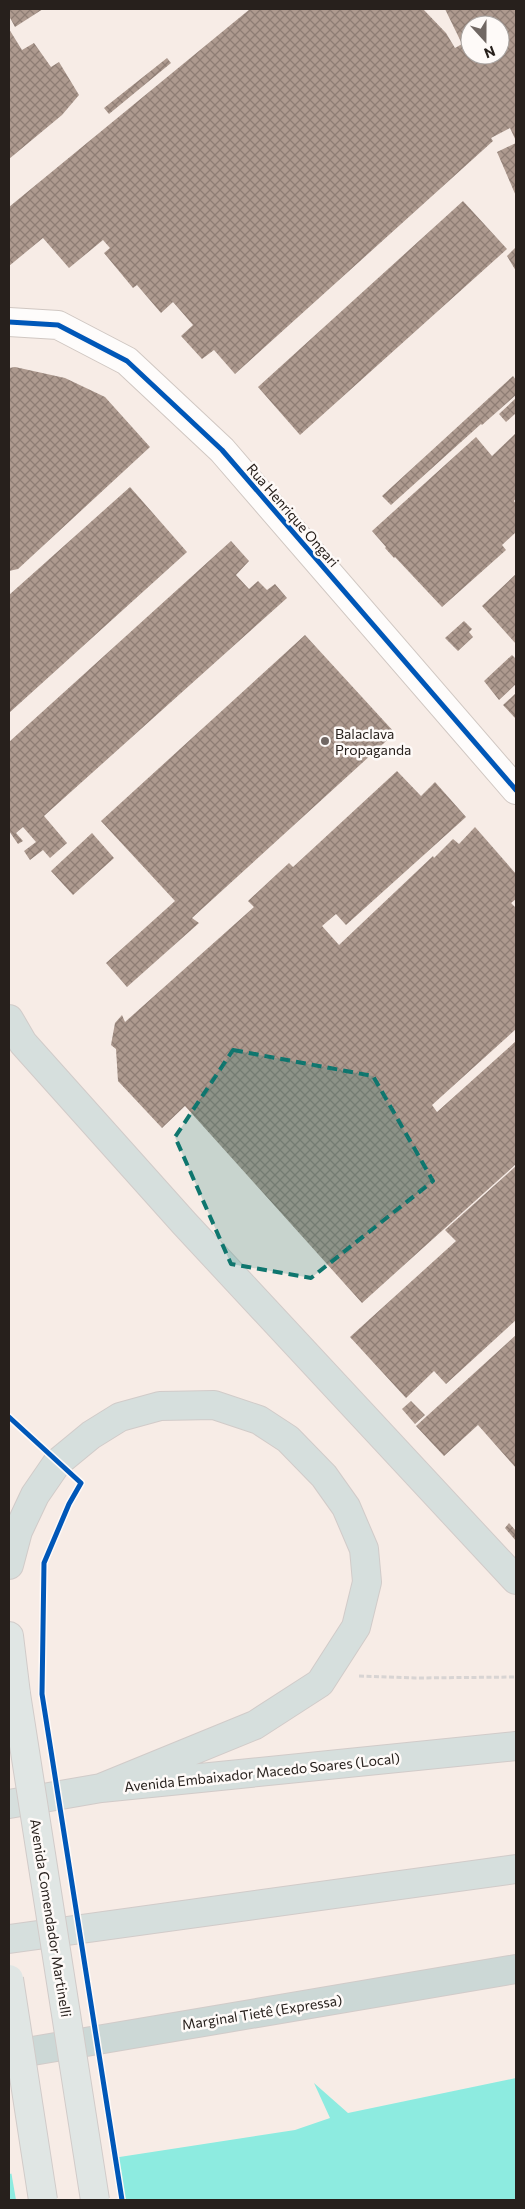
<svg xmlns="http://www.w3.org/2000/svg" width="525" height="2209" viewBox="0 0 525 2209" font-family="Commissioner,sans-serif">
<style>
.water{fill:#8debe0}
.pier{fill:#f7ece6}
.building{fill:url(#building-cross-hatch);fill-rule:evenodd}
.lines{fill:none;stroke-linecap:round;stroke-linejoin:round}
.minor-casing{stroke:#d0c7c2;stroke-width:30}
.primary-casing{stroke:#d1cbc9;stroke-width:30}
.trunk-casing{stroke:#d1cbc9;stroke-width:30}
.motorway-casing{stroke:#d1cbc9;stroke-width:30}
.path{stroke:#d8d4d3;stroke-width:3;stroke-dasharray:5 2.5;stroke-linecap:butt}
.minor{stroke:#fefcfb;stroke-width:28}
.primary{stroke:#e0e6e4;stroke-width:28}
.trunk{stroke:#d6dfdd;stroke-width:28}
.motorway{stroke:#ccd8d6;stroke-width:28}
.primary-bridge-casing{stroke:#d1cbc9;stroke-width:30;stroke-linecap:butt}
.primary-bridge{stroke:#e0e6e4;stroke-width:28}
.cycleway-casing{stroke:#fefaf8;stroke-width:8}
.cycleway{stroke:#0057b8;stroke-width:5}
.marked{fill:#0f766e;fill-opacity:0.2;stroke:#0f766e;stroke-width:4;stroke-dasharray:10 6;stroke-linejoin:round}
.poi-dot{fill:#706763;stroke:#fefaf8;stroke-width:2}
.labels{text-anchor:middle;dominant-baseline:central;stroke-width:5;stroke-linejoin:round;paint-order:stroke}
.street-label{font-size:14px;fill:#27201c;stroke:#fefaf8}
.poi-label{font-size:14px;fill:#27201c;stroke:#fefaf8;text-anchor:start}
</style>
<defs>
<pattern id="building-cross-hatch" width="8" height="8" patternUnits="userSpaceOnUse" patternTransform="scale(1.25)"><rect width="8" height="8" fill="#ae9a8f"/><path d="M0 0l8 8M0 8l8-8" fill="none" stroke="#8e7d74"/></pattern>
</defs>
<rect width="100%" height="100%" fill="#f7ece6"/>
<path class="water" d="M516,2078V2200H9V2174L295,2130L330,2118L314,2083L348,2113Z"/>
<path class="pier" d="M114,2155L121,2200H16L11,2171Z"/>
<path class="building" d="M9,9H43L15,27L9,16Z
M250,9H423L446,33L455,48L462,44L445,9H516V141L510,128L491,138L493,141L235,374L214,350L202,359L181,336L193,325L173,302L161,313L137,285L133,288L104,253L110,248L103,240L69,268L43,238L9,266V207ZM470,25H500V55H470Z
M9,29L22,50L34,43L51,67L59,62L79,95L62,115L9,159Z
M167,58L171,63L109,114L104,108Z
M516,143V196L497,152Z
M463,201L507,249L300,435L258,387Z
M516,247V271L507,256Z
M15,367L65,378L105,397L150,447L18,569L9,571V368Z
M513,376L516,380V395L482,425L481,424L391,505L382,496Z
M516,398V413L506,422L499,414Z
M516,433V498L514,501L516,504V532L502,545L506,550L442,607L395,557L394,558L385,548L386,547L372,531L476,437L492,456Z
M130,487L187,552L9,713V595Z
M231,541L249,561L236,575L249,589L258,581L267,590L275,584L287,598L44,816L67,843L50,858L43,850L30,860L24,851L36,842L23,827L16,833L23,841L18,844L9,831V742Z
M516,574V644L482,606Z
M464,621L472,629L469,632L473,637L458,651L445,638Z
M305,635L395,733L192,918L199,923L127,987L106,963L175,901L101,821Z
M512,655L516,659V684L499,700L484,681Z
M516,693V719L503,705Z
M397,771L421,796L435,782L466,817L346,925L336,914L322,926L339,945L433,856L434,858L453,839L459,844L475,827L516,874V899L511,903L516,908V1029L432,1105L437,1112L516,1041V1164L362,1303L185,1106L162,1128L118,1081L116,1049L111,1045L115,1023L122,1015L125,1022L254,907L248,901L276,875L289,863L293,867Z
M92,833L114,858L73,895L51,871Z
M516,1166V1320L446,1384L434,1371L406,1398L350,1337L456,1241L445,1230Z
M516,1335V1468L478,1425L444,1456L416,1426Z
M411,1401L425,1415L415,1424L402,1409Z
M509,1523L516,1531V1541L505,1528Z"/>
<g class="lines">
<defs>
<path id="minor" d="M9,322L58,325L127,361L222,450L516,790"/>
<path id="primary" d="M9,1636L16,1694"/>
<path id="trunk" d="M9,1019L23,1043L184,1223L516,1580
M9,1565L18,1531L35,1495L57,1463L91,1435L120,1417L160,1406L214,1405L259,1420L288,1439L324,1476L346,1507L364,1549L367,1582L356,1627L320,1683L255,1725L101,1788
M9,1804L101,1788L516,1746
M9,1939L516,1869"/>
<path id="motorway" d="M9,2055L516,1969"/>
</defs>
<use href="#minor" class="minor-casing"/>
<use href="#primary" class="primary-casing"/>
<use href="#trunk" class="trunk-casing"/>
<use href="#motorway" class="motorway-casing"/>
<path class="path" d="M359,1676L415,1678L516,1677"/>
<use href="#minor" class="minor"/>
<use href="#primary" class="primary"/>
<use href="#trunk" class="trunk"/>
<use href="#motorway" class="motorway"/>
<defs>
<path id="primary-bridge" d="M16,1694L95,2200
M9,1979L43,2200"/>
</defs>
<use href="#primary-bridge" class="primary-bridge-casing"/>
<use href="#primary-bridge" class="primary-bridge"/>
<defs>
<path id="cycleway" d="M9,322L58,325L127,361L222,450L516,790
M9,1417L81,1483L69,1504L44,1563L42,1694L122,2200"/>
</defs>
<use href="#cycleway" class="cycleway-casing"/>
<use href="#cycleway" class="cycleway"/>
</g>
<path class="marked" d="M233,1050L373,1076L433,1181L311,1278L231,1264L175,1137Z"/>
<circle class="poi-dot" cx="325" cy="741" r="5"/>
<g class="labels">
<g class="street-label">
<text transform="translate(293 515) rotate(49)">Rua Henrique Ongari</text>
<text transform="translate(262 1772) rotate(-6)">Avenida Embaixador Macedo Soares (Local)</text>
<text transform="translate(51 1918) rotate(81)">Avenida Comendador Martinelli</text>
<text transform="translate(262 2012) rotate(-9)">Marginal Tietê (Expressa)</text>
</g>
<g class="poi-label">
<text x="335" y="733">Balaclava<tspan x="335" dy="16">Propaganda</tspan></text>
</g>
</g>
<rect width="525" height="2209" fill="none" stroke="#27201c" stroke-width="20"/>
<g transform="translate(485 40) rotate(159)"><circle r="24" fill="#fefaf8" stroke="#a8a3a0"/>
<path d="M0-4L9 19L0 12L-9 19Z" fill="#706763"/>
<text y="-8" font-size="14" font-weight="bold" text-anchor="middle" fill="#27201c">N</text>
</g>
</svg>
